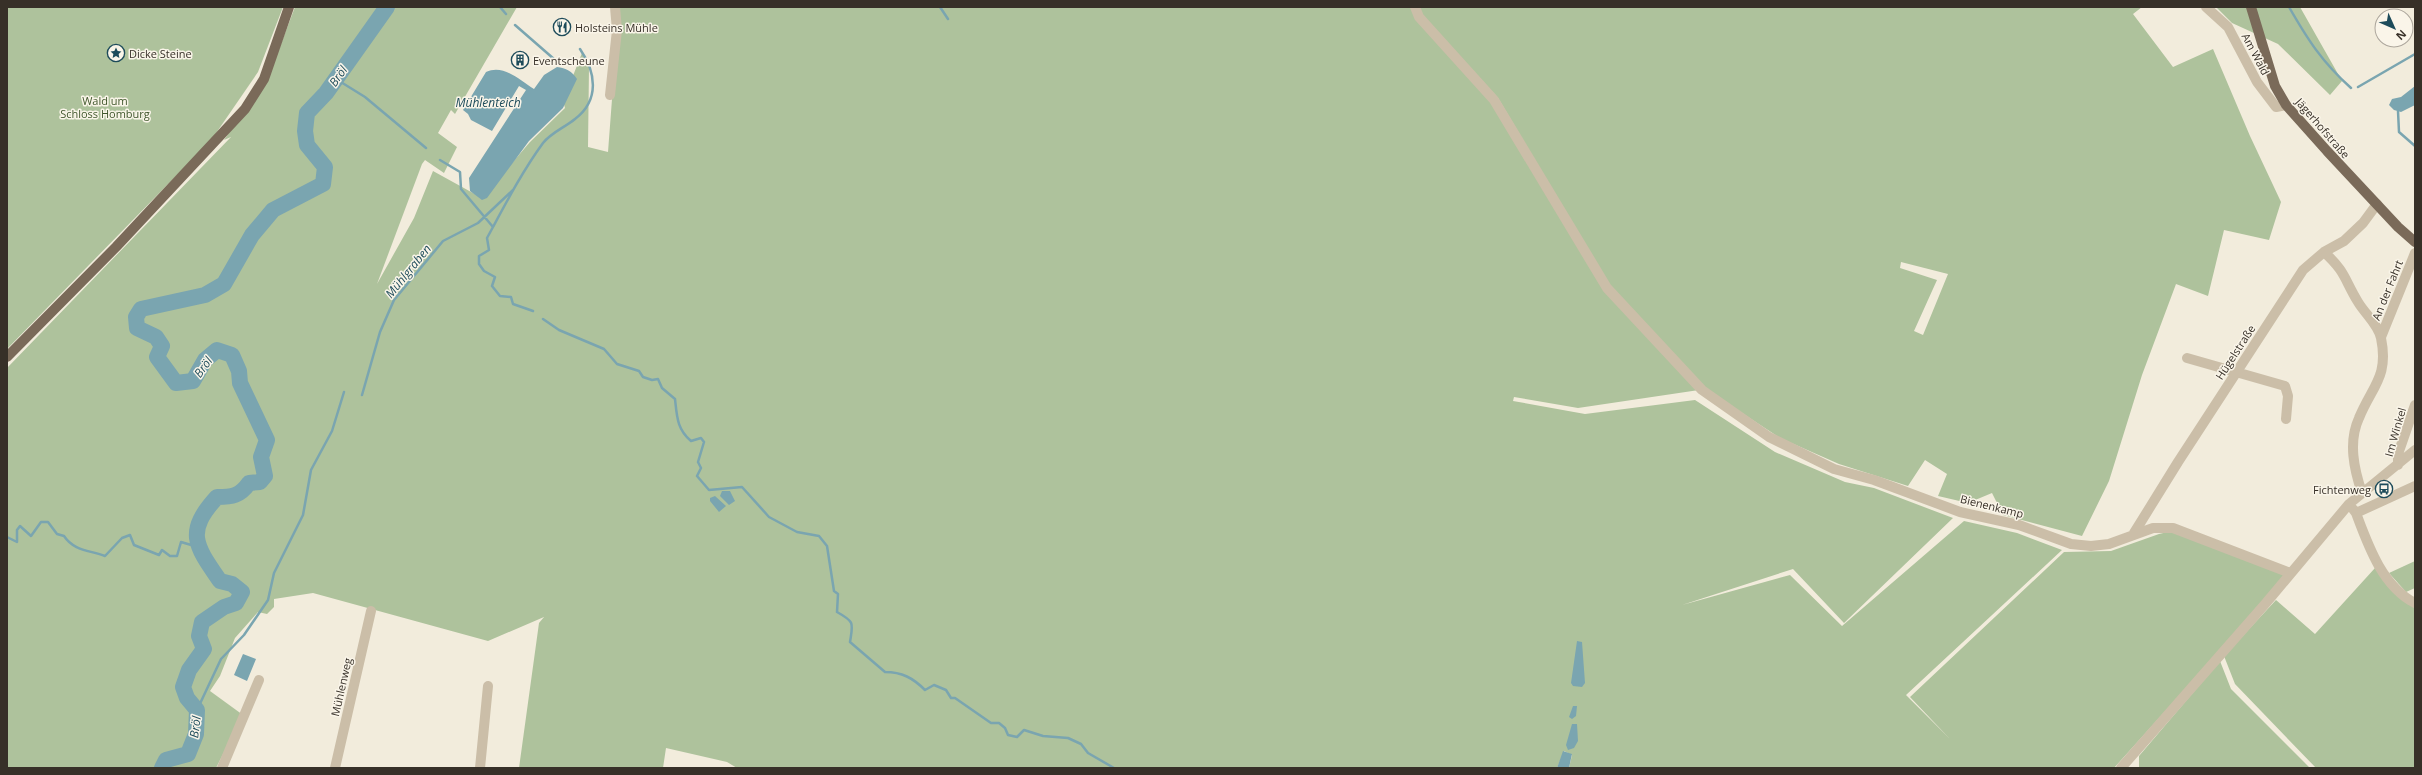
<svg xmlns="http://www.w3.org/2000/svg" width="2422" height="775" viewBox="0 0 2422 775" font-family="'Open Sans',sans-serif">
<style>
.green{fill:#aec29c;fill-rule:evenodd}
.water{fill:#7aa5b0}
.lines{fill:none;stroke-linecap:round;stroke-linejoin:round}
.stream{stroke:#7aa5b0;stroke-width:2.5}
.river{stroke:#7aa5b0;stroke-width:16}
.minor{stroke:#cbbea8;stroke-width:10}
.major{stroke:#7a6a59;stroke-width:10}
.labels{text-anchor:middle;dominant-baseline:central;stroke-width:3;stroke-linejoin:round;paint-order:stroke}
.poi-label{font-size:11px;fill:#373028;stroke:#faf5e9;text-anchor:start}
.street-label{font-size:11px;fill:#373028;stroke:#faf5e9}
.park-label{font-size:11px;fill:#3f562b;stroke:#faf5e9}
.water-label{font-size:12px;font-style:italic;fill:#1d4b5a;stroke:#faf5e9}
</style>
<rect width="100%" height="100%" fill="#f2ecdc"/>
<path class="green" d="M7,7H283L258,72L212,139L7,349Z
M295,7H517L455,114L451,110L438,133L457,147L444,173L425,160L422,164L377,284L414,218L433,171L482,198L530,142L565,108L563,101L582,53L589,67L588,147L608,152L619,7H1411L1492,101L1601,286L1699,390L1578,408L1514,397L1513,401L1585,414L1695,400L1775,452L1845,482L1874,488L1953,518L1844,623L1793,569L1682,605L1790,575L1842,626L1964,521L2017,533L2062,550L1906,695L1950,739L1910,697L2064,552L2111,551L2159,534L2172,531L2288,575L2114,768H1569L1572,755L1564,751L1557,768H737L727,762L666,748L663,768H519L539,623L544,617L488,641L313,593L274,599V607L267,614L258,612L235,638L220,676L210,691L243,715L216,768H7V368L231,137L224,140L268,78Z
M1419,7H2142L2133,14L2173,67L2213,49L2250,136L2281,202L2269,240L2224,230L2208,296L2176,284L2142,375L2109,481L2082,536L2003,515L1992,493L1968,503L1938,496L1947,474L1925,460L1908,486L1839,464L1780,438L1701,386L1607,283L1498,98L1422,15ZM1901,262L1948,274L1923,335L1914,331L1937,280L1900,268Z
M2216,7H2300L2342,81L2330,95L2278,44L2232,23Z
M2415,561V588L2406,592L2389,573Z
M2375,568L2415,607V768H2316L2235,684L2224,656L2276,600L2315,634Z
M2220,661L2231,689L2310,768H2139V756Z"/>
<path class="water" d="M557,67C566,68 572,71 577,79L563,108L529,141L487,198L482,200L470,191L469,178L526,90L519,86L492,131L471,120L468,114L463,110L486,72C504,64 519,80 534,89L544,75Z
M2415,86V105L2401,112L2394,110L2389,105L2392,99L2401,97Z
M722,491H730L735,501L729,505L720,496Z
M715,496L726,506L719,512L710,501V498Z
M1577,641L1582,642L1585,683L1582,687L1573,686L1571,683Z
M243,654L256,659L247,681L234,675Z
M1573,706H1577L1576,716L1572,719L1569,717Z
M1572,724H1577L1578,741L1574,748L1568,750L1566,745Z
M1563,751L1572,754L1569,768H1557Z"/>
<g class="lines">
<path class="stream" d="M500,7L506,14
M940,7L948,19
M2289,7C2308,40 2322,62 2351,88
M515,25L554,59
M336,79L365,97L426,148
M2358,87L2415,54
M2398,111L2399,132L2415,146
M440,160L460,172L461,189L493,227L487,238L489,250L479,256V264L484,271L495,277L492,286L500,296L511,297L513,304L533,311
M493,227C508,199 524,169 543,143C552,132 564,128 575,119C600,100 596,72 580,49
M543,319L559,330L604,349L617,364L639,371L643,377L652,380L658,379L662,388L675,399C677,417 677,429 691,441L701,438L704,442L698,462L701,468L697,476L709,490L742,487L769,517L797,532L819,536L827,546L834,591L838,594L837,612C855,622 853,623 850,642L885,672C902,672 913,678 925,690L934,685L946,690L951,698H955L991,723H999L1005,728L1008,735L1017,737L1024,730L1043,736L1068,738L1081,744L1088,753L1114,768
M362,395L380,332L394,300L443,241L478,223L513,190
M7,537L17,542V530L20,526L31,536L41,522H48L57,534L64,536C74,551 89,550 105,556L122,538L130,535L134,545L159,555L162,550L170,556H177L181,542L198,547
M197,710L221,659L244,635L268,600L274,573L303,515L311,470L332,431L344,392"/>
<path class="river" d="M162,768L166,760L188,754L196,734L197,710L187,698L183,687L189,670L204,649L199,636L202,622L224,607L236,603L242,592L232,584L220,581C195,545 185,532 217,497C232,497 240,496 249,483L260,482L265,476L261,457L267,440L240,383L239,371L232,355L217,350L205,360L193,381L176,383L157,357L162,346L156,337L137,328L136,317L141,309L205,295L224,284L252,235L273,210L323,184L325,167L307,145L305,131L307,113L326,93L387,7"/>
<path class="minor" d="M1415,7L1419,17L1494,100L1607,288L1702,390L1769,437L1834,469L1874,480L1960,512L2019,525L2071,544L2091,546L2109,544L2153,528H2173L2290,573
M2206,7L2228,27L2257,82L2276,107L2286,105
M610,95L617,30L615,7
M2324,252C2346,272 2344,279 2358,302C2365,314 2378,324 2381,338C2389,377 2372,386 2359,418C2348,442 2354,469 2362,493
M2381,337L2415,253
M2187,358L2285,386L2288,396L2286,419
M2398,465V454L2415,405
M2353,509L2356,513L2415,486
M2356,513C2368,545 2382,586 2415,603
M2134,533L2178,462L2303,270L2324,252L2344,241L2363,223L2377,204
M222,768L259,680
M335,768L371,611
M480,768L488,686
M2121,768L2266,603L2349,504L2415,450"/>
<path class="major" d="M2251,7L2275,86L2286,105L2327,151L2398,227L2415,242
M7,357L116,247L245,109L264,79L289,7"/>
</g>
<defs>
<symbol id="restaurant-ring" viewBox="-11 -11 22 22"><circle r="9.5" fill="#faf5e9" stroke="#1d4b5a" stroke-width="1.5"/><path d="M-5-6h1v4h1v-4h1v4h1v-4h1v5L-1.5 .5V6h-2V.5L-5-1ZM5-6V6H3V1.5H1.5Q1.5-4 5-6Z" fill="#1d4b5a"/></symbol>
<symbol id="sight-ring" viewBox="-11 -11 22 22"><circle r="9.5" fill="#faf5e9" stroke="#1d4b5a" stroke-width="1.5"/><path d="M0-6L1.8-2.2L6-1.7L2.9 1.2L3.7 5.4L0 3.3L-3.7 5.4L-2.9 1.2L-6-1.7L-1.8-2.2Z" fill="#1d4b5a"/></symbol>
<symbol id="building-ring" viewBox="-11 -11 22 22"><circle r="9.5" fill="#faf5e9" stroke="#1d4b5a" stroke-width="1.5"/><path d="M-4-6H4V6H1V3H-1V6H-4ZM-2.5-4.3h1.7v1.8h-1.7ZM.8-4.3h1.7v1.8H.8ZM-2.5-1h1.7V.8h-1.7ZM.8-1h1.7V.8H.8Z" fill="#1d4b5a"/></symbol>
<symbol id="bus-ring" viewBox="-11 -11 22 22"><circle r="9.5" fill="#faf5e9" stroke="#1d4b5a" stroke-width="1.5"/><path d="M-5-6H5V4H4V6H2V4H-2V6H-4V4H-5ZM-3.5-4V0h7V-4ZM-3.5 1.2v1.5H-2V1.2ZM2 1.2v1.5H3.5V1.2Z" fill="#1d4b5a"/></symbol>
</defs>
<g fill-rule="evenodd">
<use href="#restaurant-ring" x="552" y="17" width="20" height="20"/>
<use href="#sight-ring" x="106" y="43" width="20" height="20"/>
<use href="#building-ring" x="510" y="50" width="20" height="20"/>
<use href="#bus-ring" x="2374" y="479" width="20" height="20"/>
</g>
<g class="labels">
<g class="poi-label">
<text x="575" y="27">Holsteins Mühle</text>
<text x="129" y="53">Dicke Steine</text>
<text x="533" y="60">Eventscheune</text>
<text x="2371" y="489" text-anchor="end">Fichtenweg</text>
</g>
<g class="street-label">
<text transform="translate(2256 54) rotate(62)">Am Wald</text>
<text transform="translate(2323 128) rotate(49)">Jägerhofstraße</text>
<text transform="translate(2387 290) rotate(-68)">An der Fahrt</text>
<text transform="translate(2235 352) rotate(-57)">Hügelstraße</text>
<text transform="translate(2395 432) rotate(-74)">Im Winkel</text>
<text transform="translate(1992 506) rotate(14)">Bienenkamp</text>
<text transform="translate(341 687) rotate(-77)">Mühlenweg</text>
</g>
<g class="park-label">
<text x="105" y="100">Wald um<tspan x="105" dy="13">Schloss Homburg</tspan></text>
</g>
<g class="water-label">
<text transform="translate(338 76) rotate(-55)">Bröl</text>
<text x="488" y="102">Mühlenteich</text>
<text transform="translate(408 271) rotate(-51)">Mühlgraben</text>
<text transform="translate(203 367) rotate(-54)">Bröl</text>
<text transform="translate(195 727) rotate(-82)">Bröl</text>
</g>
</g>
<rect width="2422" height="775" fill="none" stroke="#373028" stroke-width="16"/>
<g transform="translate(2394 28) rotate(135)"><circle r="19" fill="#faf5e9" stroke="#aca69c"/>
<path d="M0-3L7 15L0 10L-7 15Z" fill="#1d4b5a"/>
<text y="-6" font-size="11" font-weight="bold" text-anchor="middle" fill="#373028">N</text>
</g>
</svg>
